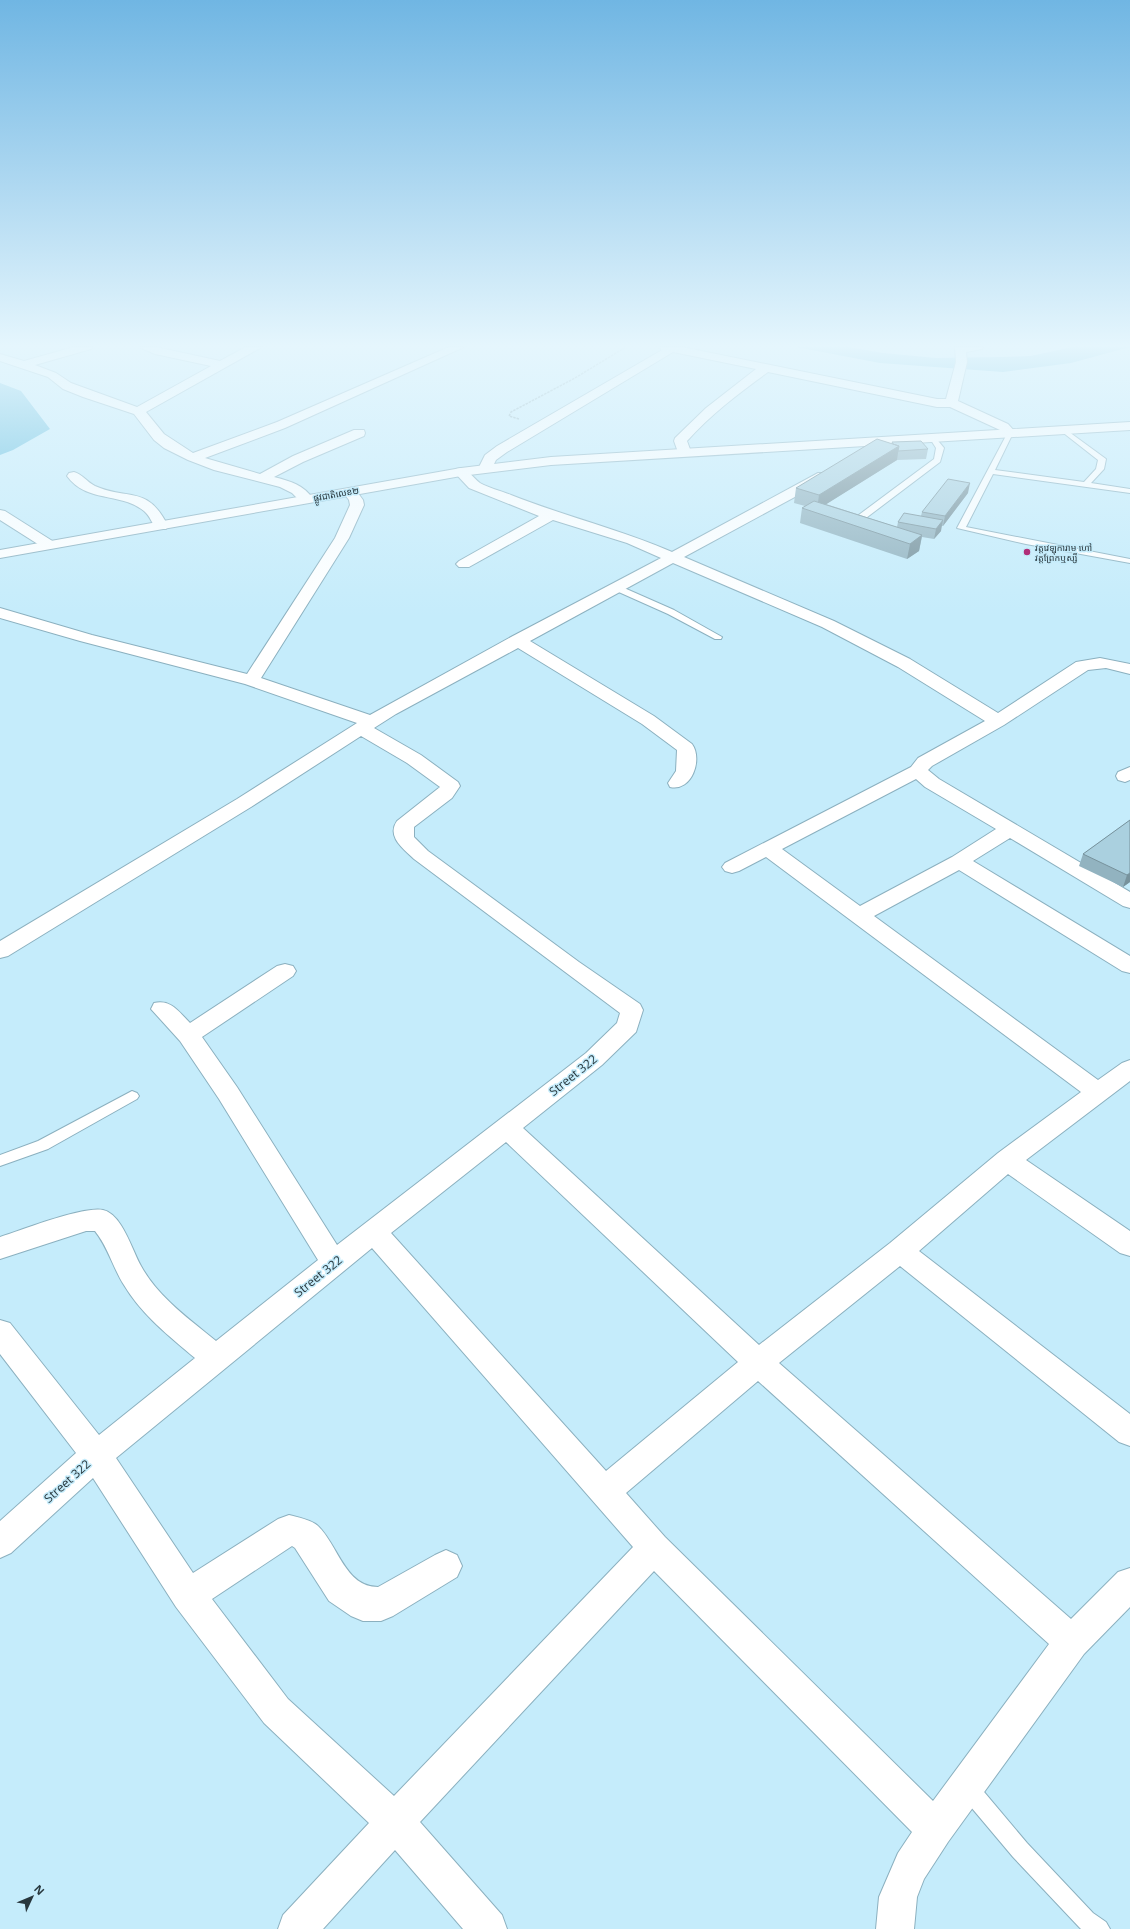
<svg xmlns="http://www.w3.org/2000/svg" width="1130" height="1929" viewBox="0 0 1130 1929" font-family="'Open Sans','Noto Sans Khmer',sans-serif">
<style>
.water{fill:#5cbadc}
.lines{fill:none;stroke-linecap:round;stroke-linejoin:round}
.service-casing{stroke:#8bb0bf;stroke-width:2}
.minor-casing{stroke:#8bb0bf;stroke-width:2}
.trunk-casing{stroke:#8bb0bf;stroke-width:2}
.path{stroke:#8faeba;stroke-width:1.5;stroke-dasharray:2.5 1;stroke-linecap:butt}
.service{fill:#fff;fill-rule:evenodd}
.minor{fill:#fff;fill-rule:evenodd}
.trunk{fill:#fff;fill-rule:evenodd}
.wall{fill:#92b3c0}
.shaded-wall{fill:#77929c}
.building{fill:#aad0df;stroke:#77929c}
.poi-dot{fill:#b02e78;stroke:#c5ecfb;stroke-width:1.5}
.labels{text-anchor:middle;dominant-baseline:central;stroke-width:3;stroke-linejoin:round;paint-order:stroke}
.far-street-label{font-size:9px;fill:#28373d;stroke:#c5ecfb}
.far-poi-label{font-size:9px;fill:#28373d;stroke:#c5ecfb;text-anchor:start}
.near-street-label{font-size:12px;fill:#28373d;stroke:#c5ecfb}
</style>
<rect width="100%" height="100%" fill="#c5ecfb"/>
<path class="water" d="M796,347H848L883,353L936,358L1000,357L1031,356L1072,347H1130L1071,363L1003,372L880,363Z
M0,383L21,391L50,429L13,450L0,455Z"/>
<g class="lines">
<defs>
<path id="service" d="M1061,429H1065L1106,459L1104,469L1091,483L1130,489V493L993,474L966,527L1130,559V563L1026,544L957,528L1008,432L1013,433L995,470L1084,482L1096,469L1098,460L1061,431Z
M932,435L934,436L944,448L940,462L862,521H856V517L934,459L936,448L929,437Z
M615,584L674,610L722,637L721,639H715L668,614L612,589V585Z
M132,1091L137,1093L139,1096L137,1099L48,1149L0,1166V1155L38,1141Z
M967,1777L974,1780L1027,1843L1093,1913L1106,1922L1110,1929H1081L1079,1927L1013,1857L960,1794L957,1787L960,1780Z"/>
<path id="minor" d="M74,347H92L91,349L35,365L56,373L71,383L137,407L211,366L155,354L139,347H156L220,361L246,347H262L146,412L164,434L193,453L277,422L449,347H464L285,428L205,458L260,474L293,456L354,430H364L365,433L364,436L303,462L274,477C290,481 304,485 313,499L311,502H301L292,493L280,487L214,470L188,460L164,448L154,440L134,414L83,397L63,389L48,377L0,361V354L24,361Z
M659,347H682L937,399H946L956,362L955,347H983L982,349L966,352L967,362L958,401L1008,424L1016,433L1010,437L1005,436L1000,430L950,407H937L768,372C739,393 711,414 687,441L691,452L684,456L679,455L674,441L675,438L706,408L756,369L673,352L507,452L496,460L490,472H480L478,469L485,455L497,446L662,350Z
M461,468C469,470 473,478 480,483C489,488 501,491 511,495C564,516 619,529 672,552L818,473H828L830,476L828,479L684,557L834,621L910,659L998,713L1076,662L1100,658L1130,664V674L1106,668L1088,670L1004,725L932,766L928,770L939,779L1130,892V908L1123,906L1010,838L973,861L1130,956V973L1122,971L959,870L874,916L1098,1080L1122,1063L1130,1060V1081L1026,1160L1130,1231V1256L1120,1253L1008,1174L919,1251L1130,1414V1446L1119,1442L900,1266L779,1363L1071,1619L1118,1572L1130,1568V1607L1084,1654L948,1842L924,1879L917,1897L914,1929H876L879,1897L898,1853L912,1832L654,1571L420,1822L502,1915L507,1929H463L395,1850L323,1929H278L283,1915L369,1823L264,1723L176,1607L93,1478L11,1553L0,1558V1521L76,1453L0,1354V1320L10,1323L99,1435L195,1358C169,1336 142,1315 124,1285C113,1268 108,1247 95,1231H86L0,1259V1237C22,1230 83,1206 103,1210C122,1214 132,1250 141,1266C158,1297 189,1319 216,1341L318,1260L219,1099L180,1041L151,1009L154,1003C171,999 179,1012 190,1023L277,966L285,964L293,966L296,971L293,976L202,1037L237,1087L337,1245L586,1053L617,1023L620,1013L414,859C404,849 386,837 397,821L440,787L407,763L361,736L251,807L8,956L0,958V941L237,799L357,723L245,684L80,641L0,618V608L92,635L247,674L335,538L350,505L349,500L343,492L345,489H355L363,500L364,505L349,538L261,678L370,715L511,637L661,558L627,543L553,520L469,567H459L456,564L459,561L539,516L469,488L454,472L456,469ZM673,563L822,627L898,667L985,721L918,758L911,767L725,863L722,867L725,871L732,873L739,871L766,857L1081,1092L998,1153L890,1243L759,1345L523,1128L602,1065L636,1032L643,1010L640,1004L579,962L428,851L414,837V827L452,798L460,786L458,782L421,755L374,728L396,714L518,648L642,724L677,750L676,771L668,783L670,787C692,792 703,759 692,744L654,716L530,641ZM916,779L925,787L996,829L952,857L860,906L782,849ZM506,1142L738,1362L606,1471L391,1233ZM372,1248L633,1547L394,1796L288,1699L212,1599L292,1546L295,1548L329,1601L351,1616L363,1621H381L393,1616L457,1577L462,1566L457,1555L446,1550L435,1555L378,1587C345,1587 338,1545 318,1526C312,1520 297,1517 289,1515L278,1519L193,1573L116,1458ZM758,1381L1049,1644L933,1801L665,1537L626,1493Z
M74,472C82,474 87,482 95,486C128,501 147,484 168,526L166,529H156C152,523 150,516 144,511C121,492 86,503 67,476L69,473Z
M0,510L5,511L54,542L56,545L54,548H44L0,520Z
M1130,767V780L1125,782L1118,780L1116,776L1118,772Z"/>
<path id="trunk" d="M1130,422V430L551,465L461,476L0,558V550L461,468L551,457Z"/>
</defs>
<use href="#service" class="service-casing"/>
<use href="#minor" class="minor-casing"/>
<use href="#trunk" class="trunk-casing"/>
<path class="path" d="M519,419L509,416L511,412L575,378L626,347"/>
<use href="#service" class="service"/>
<use href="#minor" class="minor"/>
<use href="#trunk" class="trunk"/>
</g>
<path class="wall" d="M892,442L928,449L926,459L897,460L826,504L897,527L898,522L921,516L922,512L968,493L943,526H941V531L934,539L922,537L919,551L907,559L800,523L802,508L805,506L794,503L796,488L892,444Z
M1130,820V882L1123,887L1079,866L1083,854Z"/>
<path class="shaded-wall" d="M899,446L897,460L817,510L819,495Z
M970,483L968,493L943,526L945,516Z
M943,520L941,531L934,539L936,529Z
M922,535L919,551L907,559L910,544Z
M1130,873V882L1123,887L1127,875Z"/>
<path class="building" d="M877,439L899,446L819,495L796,488Z
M921,441L928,449L898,451L899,446L893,444L892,442Z
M948,479L970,483L945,516L922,512Z
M814,501L922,535L910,544L802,508Z
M904,513L943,520L936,529L898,522Z
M1130,820V873L1127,875L1083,854Z"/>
<linearGradient id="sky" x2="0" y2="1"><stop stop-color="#70b6e3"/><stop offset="0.56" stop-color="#e5f6fd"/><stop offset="1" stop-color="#e5f6fd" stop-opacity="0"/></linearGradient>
<rect width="1130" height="617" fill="url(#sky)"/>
<circle class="poi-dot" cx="1027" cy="552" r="4"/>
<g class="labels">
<g class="far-street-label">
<text transform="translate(336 494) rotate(-10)">ផ្លូវជាតិលេខ២</text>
</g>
<g class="far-poi-label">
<text x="1035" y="547">វត្តវេឡុការាម ហៅ<tspan x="1035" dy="10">វត្តព្រែកឬស្សី</tspan></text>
</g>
<g class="near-street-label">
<text transform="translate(573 1075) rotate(-39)">Street 322</text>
<text transform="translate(318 1276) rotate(-39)">Street 322</text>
<text transform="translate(67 1481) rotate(-42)">Street 322</text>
</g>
</g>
<g transform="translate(32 1897) rotate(46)" stroke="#c5ecfb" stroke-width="3" paint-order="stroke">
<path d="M0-3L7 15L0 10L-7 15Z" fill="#28373d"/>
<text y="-6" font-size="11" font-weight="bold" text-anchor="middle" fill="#28373d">N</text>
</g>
</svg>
